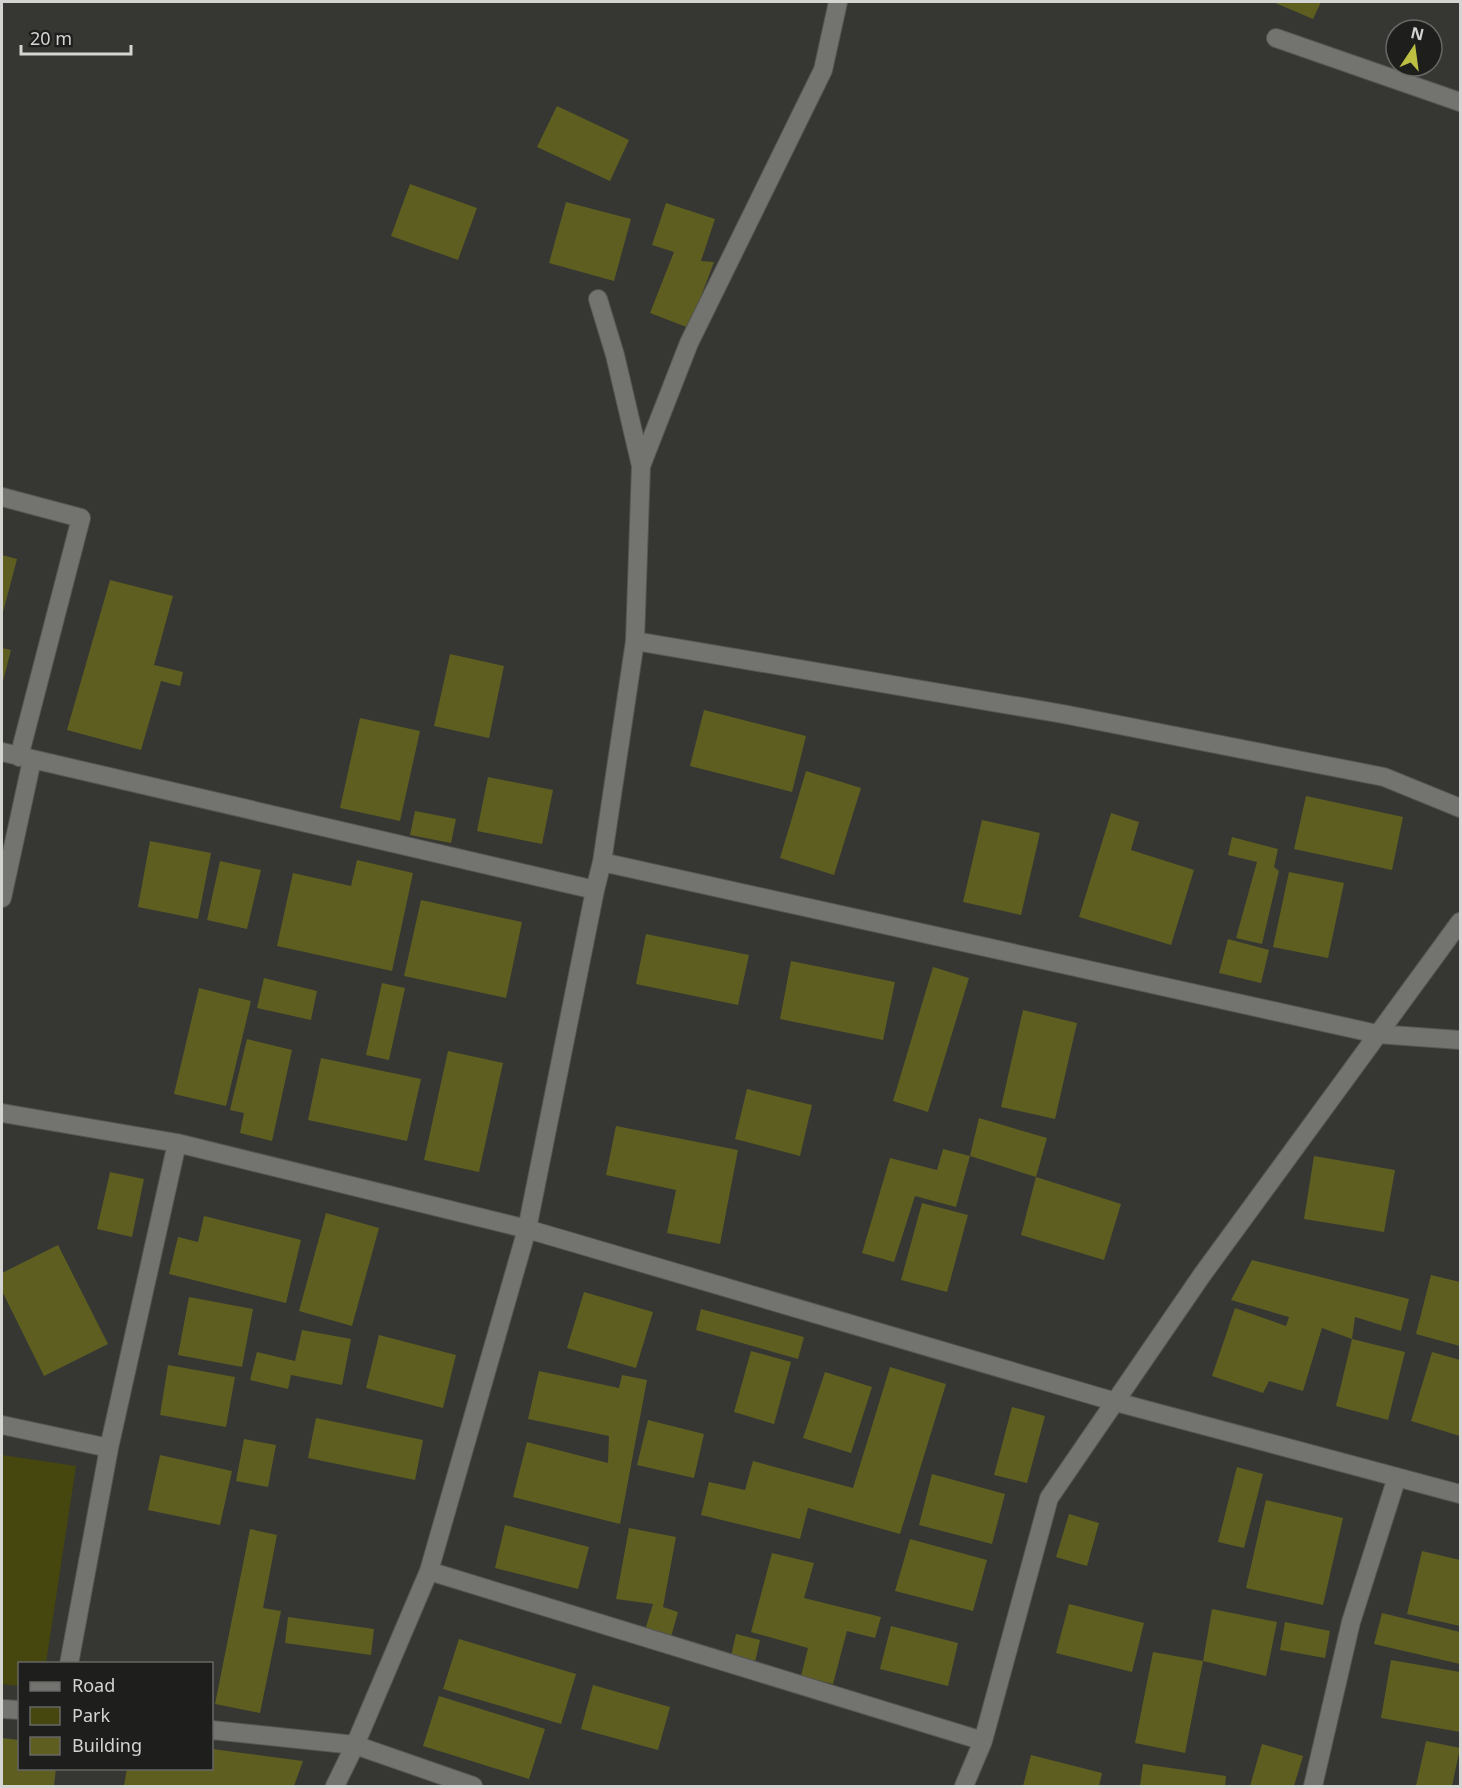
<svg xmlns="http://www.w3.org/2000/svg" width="1462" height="1788" viewBox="0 0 1462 1788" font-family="'Noto Sans',sans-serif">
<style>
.green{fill:#46470e}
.building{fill:#5d5e20}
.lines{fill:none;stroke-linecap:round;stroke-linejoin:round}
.street-casing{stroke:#555552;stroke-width:20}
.street{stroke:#73736f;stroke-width:18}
</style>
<rect width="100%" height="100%" fill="#363733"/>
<path class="green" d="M2,1455L76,1466L46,1663L20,1664L19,1686L2,1684Z"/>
<path class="building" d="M1273,2H1321L1313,19Z
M557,106L629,140L610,181L537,147Z
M410,184L477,208L458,260L391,236Z
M566,202L631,219L614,281L549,263Z
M666,203L715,219L701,261L714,262L689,328L650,313L674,252L652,245Z
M2,555L17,559L2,616Z
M110,580L173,596L154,665L183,672L180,686L161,681L141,750L67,730Z
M2,648L11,650L2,685Z
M450,654L504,666L489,738L434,726Z
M704,710L806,736L792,792L690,766Z
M360,718L420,731L400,821L340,808Z
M806,771L861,788L834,875L780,858Z
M488,777L553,790L542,844L477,831Z
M1306,796L1403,817L1392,870L1294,849Z
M415,811L456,819L451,843L410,835Z
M1111,813L1139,822L1131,850L1194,870L1171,945L1079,917Z
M982,820L1040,833L1021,915L963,902Z
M1232,837L1278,849L1274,867L1279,871L1262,944L1236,938L1257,862L1228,855Z
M150,841L211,853L198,919L138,907Z
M357,860L413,873L392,971L277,946L293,873L351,886Z
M220,861L261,870L247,929L207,920Z
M1289,872L1344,883L1328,958L1273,947Z
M421,900L522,922L506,998L404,976Z
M646,934L749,955L738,1005L636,984Z
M1228,939L1269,950L1261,983L1219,973Z
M791,961L895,982L883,1040L780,1019Z
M933,967L969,978L928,1112L893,1101Z
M264,978L317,991L311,1020L257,1008Z
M382,983L405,988L389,1060L366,1055Z
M199,988L251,1001L226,1106L174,1094Z
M1023,1010L1077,1023L1055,1119L1001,1107Z
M247,1039L292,1050L272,1141L240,1133L244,1113L230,1110Z
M448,1051L503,1063L479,1172L424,1160Z
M321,1058L421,1079L407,1141L308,1120Z
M747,1089L812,1105L800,1156L735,1139Z
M979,1118L1047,1138L1036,1177L970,1156Z
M616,1126L738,1150L720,1244L667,1233L676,1190L606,1175Z
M943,1149L970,1156L956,1207L915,1196L894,1262L862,1253L890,1158L937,1170Z
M1314,1156L1395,1170L1384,1232L1304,1219Z
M110,1172L144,1179L132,1237L97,1229Z
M1036,1177L1121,1204L1104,1260L1021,1235Z
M922,1203L968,1215L947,1292L901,1280Z
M326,1213L379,1228L352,1326L299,1311Z
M204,1216L301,1240L286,1303L169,1274L178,1237L198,1242Z
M58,1245L108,1344L44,1376L2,1291V1273Z
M1252,1260L1409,1299L1401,1331L1355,1317L1352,1339L1322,1328L1303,1391L1269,1381L1263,1393L1212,1376L1235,1308L1286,1326L1289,1317L1231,1300Z
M1431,1275L1460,1282V1346L1416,1334Z
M584,1292L653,1312L636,1368L567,1348Z
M189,1297L253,1309L242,1367L178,1355Z
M701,1309L804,1337L798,1359L696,1330Z
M302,1330L351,1339L342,1385L291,1375L288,1389L250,1380L257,1352L295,1361Z
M379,1335L456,1355L443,1408L366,1388Z
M1352,1339L1405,1352L1388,1420L1336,1406Z
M751,1351L791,1362L774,1424L734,1412Z
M1432,1352L1460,1360V1436L1411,1421Z
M168,1365L235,1377L226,1427L160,1415Z
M890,1367L946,1384L900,1534L808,1508L800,1539L701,1515L709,1482L745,1490L753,1461L853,1488Z
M539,1371L619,1388L622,1375L647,1380L620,1524L513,1497L527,1442L608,1463L609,1436L528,1419Z
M825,1372L872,1387L851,1453L803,1438Z
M1012,1407L1045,1416L1027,1483L994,1475Z
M316,1418L423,1440L415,1480L308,1458Z
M648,1420L704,1434L694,1478L637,1465Z
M244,1439L276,1445L268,1487L236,1481Z
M160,1455L232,1471L220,1525L148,1510Z
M1237,1467L1263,1474L1244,1548L1218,1542Z
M932,1474L1005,1494L992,1544L919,1525Z
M1266,1500L1343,1518L1323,1605L1246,1588Z
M1069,1514L1099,1523L1087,1566L1056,1557Z
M505,1525L589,1547L578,1589L495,1568Z
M629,1528L676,1537L663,1607L678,1612L671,1637L645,1630L653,1604L616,1599Z
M250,1529L277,1535L263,1608L281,1611L260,1713L215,1704Z
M910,1539L987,1560L973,1611L895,1591Z
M1422,1551L1460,1560V1626L1407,1614Z
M772,1553L814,1563L804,1598L881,1617L875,1638L847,1631L833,1684L801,1676L808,1648L751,1632Z
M1069,1604L1144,1623L1132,1672L1056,1653Z
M1212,1609L1277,1622L1266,1676L1203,1661L1185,1753L1135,1743L1153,1652L1203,1661Z
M1382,1613L1460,1632V1664L1374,1644Z
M288,1617L374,1629L371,1655L285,1643Z
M1285,1622L1330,1631L1325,1658L1280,1650Z
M891,1626L958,1643L948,1686L880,1669Z
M736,1634L760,1640L755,1662L731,1656Z
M459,1639L576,1674L561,1724L443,1689Z
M1391,1660L1460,1672V1732L1381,1718Z
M593,1685L670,1707L658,1750L581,1729Z
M439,1696L545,1729L529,1779L423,1746Z
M2,1738L20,1740V1768H56L54,1786H2Z
M1426,1741L1460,1748L1452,1786H1416Z
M1262,1744L1303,1756L1294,1786H1250Z
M212,1749L303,1761L294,1786H124L127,1768H212Z
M1031,1755L1102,1773L1099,1786H1023Z
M1143,1764L1226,1776L1225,1786H1140Z"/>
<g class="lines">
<defs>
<path id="street" d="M1276,38L1460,102
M641,466L689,343L823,70L838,2
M2,497L81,518L19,757
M635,641L1063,714L1384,777L1460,808
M2,752L595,890
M602,862L1377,1034L1460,1040
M2,898L32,760
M2,1113L177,1143L527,1229L1116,1402L1460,1494
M2,1425L109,1448
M429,1571L983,1741
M69,1664L109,1448L177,1143
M2,1709L20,1710
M212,1730L355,1745L473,1786
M335,1786L355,1745L429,1571L527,1229L595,890L602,862L635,641L641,466L615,355L598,299
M964,1786L983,1741L1049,1498L1202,1275L1460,922
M1313,1786L1351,1622L1397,1477"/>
</defs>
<use href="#street" class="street-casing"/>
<use href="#street" class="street"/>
</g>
<rect width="1462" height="1788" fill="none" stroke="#d4d4d2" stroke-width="6"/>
<rect x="18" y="1662" width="195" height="108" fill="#1e1e1c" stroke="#676765" stroke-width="1.5"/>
<rect x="30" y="1682" width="30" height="9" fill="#73736f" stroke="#676765" stroke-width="1.5"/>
<text x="72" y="1692" font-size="18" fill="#d4d4d2">Road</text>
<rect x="30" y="1707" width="30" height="18" fill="#46470e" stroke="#676765" stroke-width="1.5"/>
<text x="72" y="1722" font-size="18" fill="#d4d4d2">Park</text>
<rect x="30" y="1737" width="30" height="18" fill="#5d5e20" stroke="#676765" stroke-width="1.5"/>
<text x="72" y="1752" font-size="18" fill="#d4d4d2">Building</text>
<g transform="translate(1414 48) rotate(13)"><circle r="28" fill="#1e1e1c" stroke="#676765" stroke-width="1.5"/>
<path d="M0-4.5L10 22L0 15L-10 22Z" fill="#bdbf43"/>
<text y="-9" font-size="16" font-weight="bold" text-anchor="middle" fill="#d4d4d2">N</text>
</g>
<path d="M21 45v9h110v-9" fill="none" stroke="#d4d4d2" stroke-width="3"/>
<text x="30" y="45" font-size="18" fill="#d4d4d2" stroke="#1e1e1c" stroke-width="4.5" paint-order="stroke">20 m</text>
</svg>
